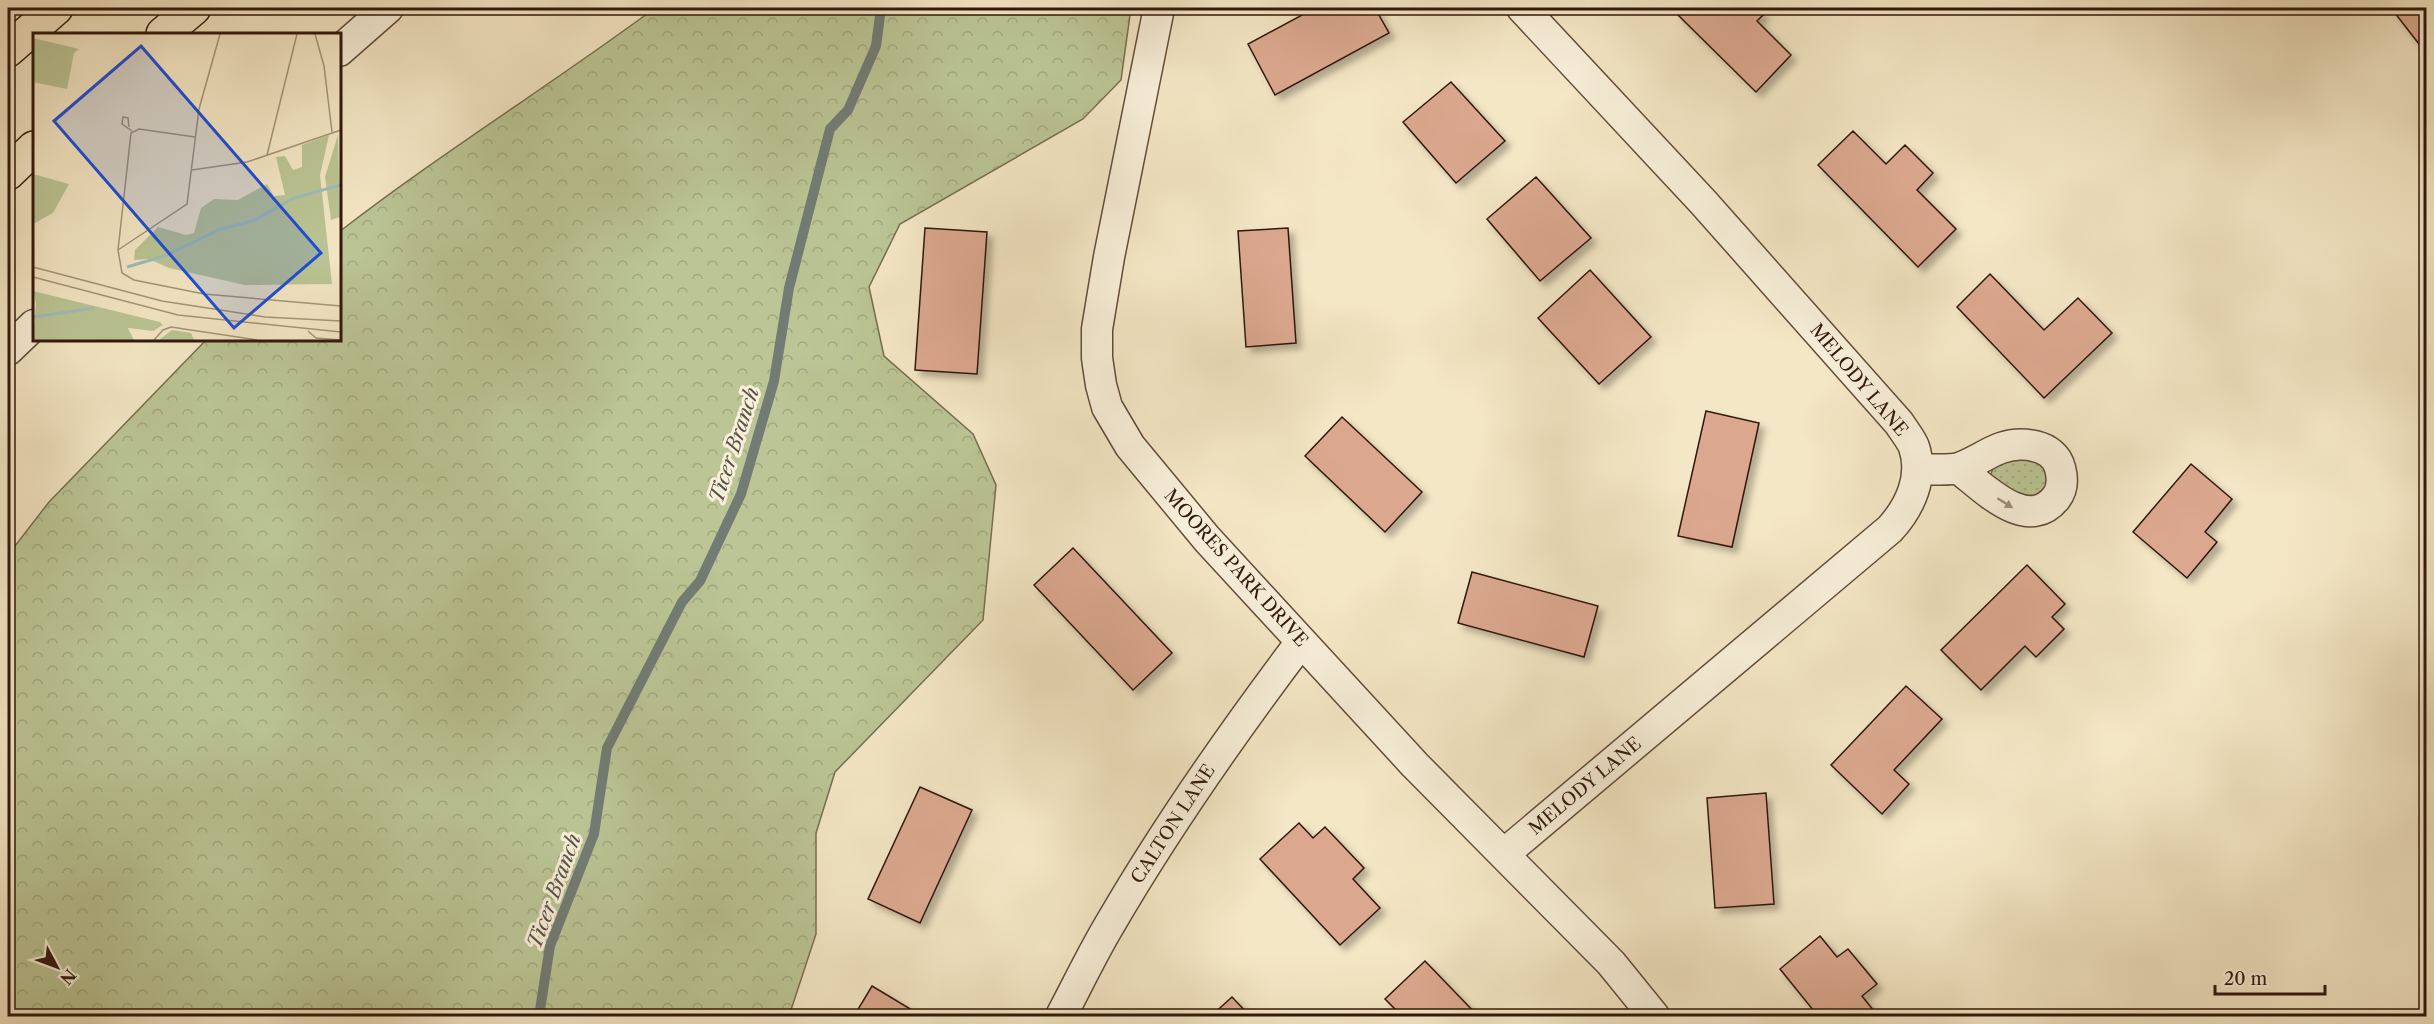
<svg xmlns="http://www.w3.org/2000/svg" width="2434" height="1024" viewBox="0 0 2434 1024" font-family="'Libre Caslon Text',serif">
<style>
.grass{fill:url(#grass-dots);stroke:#766e50;stroke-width:1.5}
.forest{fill:url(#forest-crowns);stroke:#766e50;stroke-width:1.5}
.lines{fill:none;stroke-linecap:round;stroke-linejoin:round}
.stream{stroke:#727c75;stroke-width:10}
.building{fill:#dba88f;stroke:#31180c;stroke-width:1.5;filter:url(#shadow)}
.street-casing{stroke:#624c3a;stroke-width:33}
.highway-casing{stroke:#31180c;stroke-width:36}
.street{stroke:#f8efd9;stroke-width:30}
.highway{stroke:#f4e7c5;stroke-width:33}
.oneway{fill:#9e8e7d}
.labels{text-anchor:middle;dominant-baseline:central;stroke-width:6;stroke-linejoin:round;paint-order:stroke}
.street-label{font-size:18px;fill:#31180c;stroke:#f8efd9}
.water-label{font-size:20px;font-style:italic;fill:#575249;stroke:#f8efd9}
.inset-river{fill:none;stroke:#9ebebb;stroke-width:3}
.inset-road{fill:none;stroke:#a6947b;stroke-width:1.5}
.view{fill:#1d4ed8;fill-opacity:0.15;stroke:#1d4ed8;stroke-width:3}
.inset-edge{fill:none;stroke:#31180c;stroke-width:3}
</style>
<defs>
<pattern id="grass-dots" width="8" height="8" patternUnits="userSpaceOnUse" patternTransform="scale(1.5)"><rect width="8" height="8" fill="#bbc595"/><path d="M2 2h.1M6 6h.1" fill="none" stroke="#a1a87f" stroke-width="1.8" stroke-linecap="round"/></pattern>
<pattern id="forest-crowns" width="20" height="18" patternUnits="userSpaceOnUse" patternTransform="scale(1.5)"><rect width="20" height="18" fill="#bbc595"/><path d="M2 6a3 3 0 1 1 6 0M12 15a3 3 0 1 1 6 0" fill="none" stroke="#a1a87f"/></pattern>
<filter id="shadow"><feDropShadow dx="5.5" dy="5.5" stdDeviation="3" flood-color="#0004"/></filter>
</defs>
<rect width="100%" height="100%" fill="#f4e7c5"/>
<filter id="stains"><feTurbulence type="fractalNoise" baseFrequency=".00333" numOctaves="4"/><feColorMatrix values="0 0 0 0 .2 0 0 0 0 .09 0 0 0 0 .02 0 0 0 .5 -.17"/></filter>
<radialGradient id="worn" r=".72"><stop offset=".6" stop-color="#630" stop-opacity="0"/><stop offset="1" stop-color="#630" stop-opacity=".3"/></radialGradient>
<path class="grass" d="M2015,457L2033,459L2046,468L2049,484L2032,501L1995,482L1991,474L1993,468Z"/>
<path class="forest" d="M655,8H1131L1121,80L1083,119L900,224L869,287L884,356L973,434L996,485L983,620L835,772L816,833V934L789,1016H8V555L49,502L207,339H339V232C441,153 551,85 655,8Z"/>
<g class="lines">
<path class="stream" d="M539,1016L550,946L594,834L607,748L682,602L700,581L741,494L774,381L789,288L830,129L848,110L876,46L881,8"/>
</g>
<path class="building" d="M1315,8H1375L1389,33L1275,95L1248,44Z
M1684,8H1757L1764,14L1757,21L1791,55L1756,92L1677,14Z
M2391,8H2426V53Z
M1451,82L1505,141L1456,183L1403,122Z
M1853,131L1886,164L1905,145L1933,173L1917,190L1956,229L1918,267L1818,165Z
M1536,177L1591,238L1540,281L1487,219Z
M925,228L987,232L977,374L915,370Z
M1288,228L1296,343L1246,347L1238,231Z
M1590,270L1651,337L1599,384L1538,318Z
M1990,274L2044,330L2078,298L2112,333L2044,398L1957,307Z
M1706,411L1759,423L1732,547L1678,536Z
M1342,417L1422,492L1385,532L1305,456Z
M2191,464L2232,499L2205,532L2217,542L2187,578L2133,532Z
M1073,548L1172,653L1133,690L1034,585Z
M2027,565L2065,604L2052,617L2064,629L2036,657L2025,646L1981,690L1941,650Z
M1472,572L1598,606L1584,657L1458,623Z
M1906,686L1942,719L1894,770L1909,784L1882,814L1831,765Z
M920,787L972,810L920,923L868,899Z
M1766,793L1774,904L1715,908L1707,798Z
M1299,823L1313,838L1325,827L1364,868L1353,879L1380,908L1340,945L1260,859Z
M1820,936L1837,957L1848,949L1877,984L1862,996L1878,1016H1818L1780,969Z
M1425,961L1478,1016H1402L1385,999Z
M872,986L922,1016H854Z
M1232,997L1250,1016H1211Z"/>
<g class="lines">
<defs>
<path id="street" d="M1159,8L1109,257L1097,329V358L1101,385L1107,407L1130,446L1207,539L1415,765L1611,963L1654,1016
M339,51L388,8
M8,350L34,325
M1918,469C1931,469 1947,471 1959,468C1974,463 1987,453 2001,448C2021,441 2054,444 2060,468C2063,479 2063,489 2056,498C2027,534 1983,487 1958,468
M1504,854L1890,529C1910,507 1924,477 1914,447C1911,439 1904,431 1899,423L1703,202L1522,8
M1061,1016C1077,986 1092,954 1110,924C1167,826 1233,732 1301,642"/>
<path id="highway" d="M163,34L194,8
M8,50L56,8
M8,173L34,148"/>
</defs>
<use href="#street" class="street-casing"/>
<use href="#highway" class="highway-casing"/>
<use href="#street" class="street"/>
<use href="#highway" class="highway"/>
</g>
<defs><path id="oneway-solid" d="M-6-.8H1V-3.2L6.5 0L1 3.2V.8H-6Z" transform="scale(1.5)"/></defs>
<use class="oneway" href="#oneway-solid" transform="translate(2005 503) rotate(32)"/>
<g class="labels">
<g class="street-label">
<text transform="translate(1859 380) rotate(50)">MELODY LANE</text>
<text transform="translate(1236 568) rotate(48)">MOORES PARK DRIVE</text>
<text transform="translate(1585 786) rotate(-40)">MELODY LANE</text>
<text transform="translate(1173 824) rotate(-57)">CALTON LANE</text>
</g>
<g class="water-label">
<text transform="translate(734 445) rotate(-72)">Ticer Branch</text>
<text transform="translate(554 891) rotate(-70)">Ticer Branch</text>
</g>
</g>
<g transform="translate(33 33)">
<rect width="308" height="308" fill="#f4e7c5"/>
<path d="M0,5L46,16L41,20L34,56L0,49Z" fill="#bbc595"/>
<path d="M296,102L287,142L299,251L212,252L136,235L116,226L101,227L102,217L125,194L153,202L161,200L168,175L181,166L205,167L234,151L241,163L252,162L243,124L252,123L260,137L269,134V112ZM305,102L307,184L298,187L292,144ZM0,258L127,289L130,292L120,298L95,295L101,307H0L3,270ZM139,297L158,300L161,307H126Z" fill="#bbc595"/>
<path d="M0,141L36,151L20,180L0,191Z" fill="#bbc595"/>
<path class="inset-river" d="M94,234L131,223L188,196L220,188L261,165L308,152M0,284L61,275"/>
<path class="inset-road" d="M282,1L291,33L299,99M96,94L95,85L90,84L89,91L99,98M162,104L106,96L98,100L85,217L89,240L101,247L171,261L308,273M234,122L264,1M159,137L214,129L308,97M85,217L154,171L166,76L187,1M0,234L129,268L232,284L308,288M0,244L145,282L308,299M275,298L283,305L308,307M121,307L130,297L138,294L224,307"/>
<path class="view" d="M108,13L288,220L201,295L21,88Z"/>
<rect width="308" height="308" class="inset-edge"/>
</g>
<rect width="2434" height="1024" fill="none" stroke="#f4e7c5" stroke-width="30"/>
<rect x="9" y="9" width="2416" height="1006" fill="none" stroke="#31180c" stroke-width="3"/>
<rect x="15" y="15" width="2404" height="994" fill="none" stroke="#31180c" stroke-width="1.5"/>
<g transform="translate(57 967) rotate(131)" stroke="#f8efd9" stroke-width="4.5" paint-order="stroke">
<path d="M0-4.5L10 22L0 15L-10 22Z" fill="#31180c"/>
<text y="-9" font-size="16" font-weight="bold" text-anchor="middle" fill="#31180c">N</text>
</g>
<path d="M2215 985v9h110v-9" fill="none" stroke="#31180c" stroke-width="3"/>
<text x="2224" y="985" font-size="18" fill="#31180c" stroke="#f8efd9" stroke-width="4.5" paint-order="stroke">20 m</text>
<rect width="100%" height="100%" filter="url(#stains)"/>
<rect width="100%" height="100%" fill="url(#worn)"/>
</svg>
